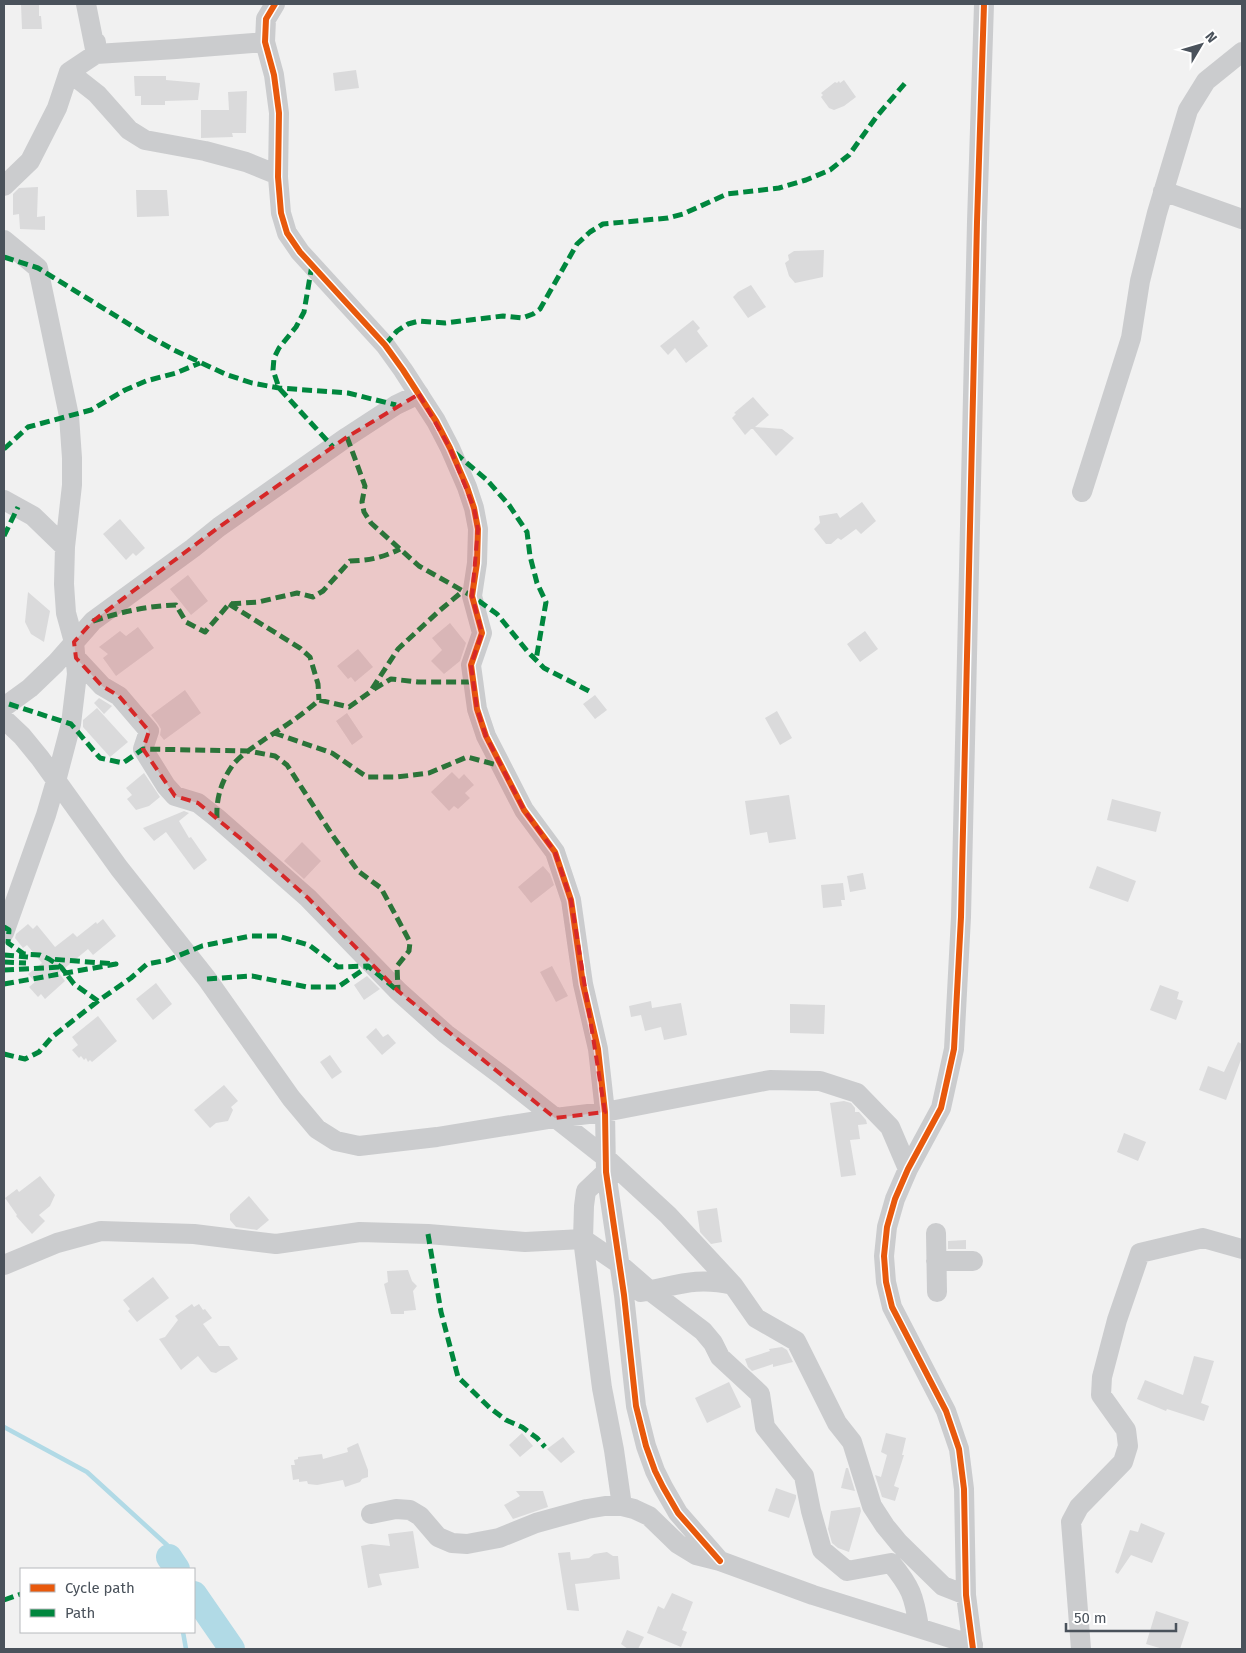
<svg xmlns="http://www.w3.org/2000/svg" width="1246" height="1653" viewBox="0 0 1246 1653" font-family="'Fira Sans',sans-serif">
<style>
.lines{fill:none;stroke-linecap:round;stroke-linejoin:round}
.stream{stroke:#b1dae6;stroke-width:4.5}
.river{stroke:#b1dae6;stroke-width:26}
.building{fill:#dadadb}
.minor{stroke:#cbccce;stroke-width:20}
.quiet{stroke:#00873e;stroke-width:5;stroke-dasharray:10 5;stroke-linecap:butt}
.cycleway-casing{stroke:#fff;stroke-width:9}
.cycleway{stroke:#e8590c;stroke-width:6}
.marked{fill:#d62828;fill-opacity:0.2;stroke:#d62828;stroke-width:4;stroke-dasharray:10 6;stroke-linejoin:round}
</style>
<rect width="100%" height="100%" fill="#f1f1f1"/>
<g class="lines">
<path class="stream" d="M4,1427L87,1472L167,1545L171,1569
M183,1632L186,1649"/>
<path class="river" d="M169,1557L177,1569
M194,1594L232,1649"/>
</g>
<path class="building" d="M21,4H39V16H41L42,29H22Z
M356,70L359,88L335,91L333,73Z
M134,76H166V80L200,83L198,100L165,101V105H141V96H135Z
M844,80L856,97L844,106L834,110L829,108L821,97L823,95L821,93L835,82L837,83L839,81L840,83Z
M247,91L246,133H232L233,137L201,138V110H229L228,92Z
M38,187L37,217L45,216V230L20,229L19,214L13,215V194L19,188Z
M136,190H167L169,216L137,217Z
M824,250L823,277L795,283L789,276L785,263L789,260L788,255L794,251Z
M751,285L766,307L748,318L733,297L738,292Z
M693,320L700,328L697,331L708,346L686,363L675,348L668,355L660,346Z
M753,397L769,415L755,427L782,429L794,438L776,456L753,429H751L745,435L732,418L736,414L734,413Z
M862,502L876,521L861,534L856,529L841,540L838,538L831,544H826L814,529L820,523L819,516L837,513L840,518Z
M120,519L145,548L136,556L133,553L126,560L103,534Z
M188,575L208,601L191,615L170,589Z
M28,592L50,611L44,642L31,634L25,622Z
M450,623L466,643L460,661L444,674L431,661L442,650L432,638Z
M138,627L154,648L116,676L103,658L108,654L99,647L120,631L126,636Z
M865,631L878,649L860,662L847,644Z
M358,649L373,667L355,682L351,677L348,679L337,666Z
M185,690L201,713L164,740L160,735L161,729L158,724L151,715Z
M595,695L607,710L595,719L583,704Z
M99,698L112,706L104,714L94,703Z
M97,708L128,742L110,757L83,727V720Z
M777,711L792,738L780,745L765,718Z
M347,713L363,737L352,745L336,721Z
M452,772L459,779L464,774L474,785L465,793L470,798L458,809L454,806L449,811L431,792Z
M144,773L160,797L149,806L136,810L127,799L132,795L126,788Z
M789,795L796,839L769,843L767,832L750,835L745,801Z
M1112,799L1161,812L1156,832L1107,820Z
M184,811L189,813L179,821L189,838L191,837L207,860L194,870L166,832L154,841L143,828Z
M302,842L321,861L304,879L284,861Z
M543,866L550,874L554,885L531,903L518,887Z
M1097,866L1136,881L1128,902L1089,888Z
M863,873L866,889L850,892L847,876Z
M843,883L845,900H841L842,906L823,908L821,885Z
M103,919L116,936L93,955L88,949L59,973L65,981L45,999L41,994L38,997L29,987L35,982L28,974L42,963L27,945L23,948L15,938L16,934L28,924L33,929L37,925L55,947L73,933L77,937L96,922L97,924Z
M552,966L568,996L556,1002L540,972Z
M367,976L380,989L364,1000L354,985Z
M156,983L172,1004L153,1020L136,999Z
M1160,985L1179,992L1177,999L1183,1001L1176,1020L1150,1010Z
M651,1001L652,1008L681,1003L687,1035L664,1040L661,1027L645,1031L641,1015L631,1017L629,1006Z
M790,1004L825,1005L824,1034L790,1033Z
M98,1016L117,1041L92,1062L90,1060L88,1062L86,1058L84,1060L81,1056L79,1058L72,1050L78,1045L72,1037Z
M376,1028L383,1037L388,1034L396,1043L382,1055L366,1037Z
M1238,1042L1242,1044V1057L1226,1100L1199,1090L1208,1066L1224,1072Z
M330,1055L342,1072L332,1079L320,1062Z
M224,1085L238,1101L231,1107L233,1110L228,1121L216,1123L210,1128L194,1110Z
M844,1101L851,1103L855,1108V1112H859L866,1120L867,1124L858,1125L860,1139L850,1140L856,1175L841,1177L830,1103Z
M1124,1133L1146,1142L1138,1161L1117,1152Z
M40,1176L55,1195L50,1206L39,1215L45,1221L32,1234L16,1216L17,1215L5,1198L17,1189L19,1192Z
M249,1196L269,1220L257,1230L236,1227L230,1220V1214Z
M717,1208L722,1242L711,1244L700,1232L697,1211Z
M966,1240V1249H948V1241Z
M408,1270L412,1281L417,1286L413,1291L416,1310L404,1311V1314H391L384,1284L388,1282L387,1271Z
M153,1277L169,1298L137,1322L128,1311L130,1309L123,1300Z
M192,1304L194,1307L199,1304L203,1310L205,1309L212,1318L203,1324L219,1346H229L238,1359L216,1373L211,1372L198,1356L181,1370L159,1339L165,1337L178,1320L175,1316Z
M782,1347L787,1350L793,1362L773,1367V1364L752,1371L748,1367L745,1359L770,1351L769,1349Z
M1194,1356L1214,1361L1201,1403L1209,1406L1204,1421L1167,1409L1166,1411L1137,1399L1145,1380L1183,1395Z
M729,1382L741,1407L707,1423L695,1398Z
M522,1433L533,1446L520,1457L509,1445Z
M886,1433L906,1438L902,1455H904L894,1486L899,1488L895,1501L882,1497L875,1475L881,1477L887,1455L881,1452Z
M563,1437L575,1452L561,1463L547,1449Z
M358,1443L368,1470V1477L362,1479L360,1482L345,1487L343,1480L317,1485L308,1484L307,1481L299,1482V1479L293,1480L291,1465H295L294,1460L298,1459V1457L322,1454L323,1459L348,1452L347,1448Z
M846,1468H848L855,1491L841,1488Z
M776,1488L796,1495V1498L789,1518L768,1511Z
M516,1491H543L548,1507L513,1519L504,1505L520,1496Z
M860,1507L861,1511L849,1552L838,1548L832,1543L828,1529L831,1511Z
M1141,1523L1165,1533L1152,1563L1131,1555L1118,1574L1115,1572L1130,1530L1138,1532Z
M413,1531L419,1568L379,1574L382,1585L368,1588L361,1546L371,1544L390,1546L388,1534Z
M570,1552L571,1560L589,1558L594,1554L607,1552L613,1556H618L620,1579L575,1584L579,1611L567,1610L558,1553Z
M672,1593L693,1602L682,1630L687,1632L681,1647L647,1633L658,1606L664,1609Z
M1156,1611L1189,1622L1180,1649H1163L1146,1644Z
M627,1630L644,1637L638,1649H628L621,1644Z"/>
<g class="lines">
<path class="minor" d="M86,4L96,54L176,49L265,42
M275,4L266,19L265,42L274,75L279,113L278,177L281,213L287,233L300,252L385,345L403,370L436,421L450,448L467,487L474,508L478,529L477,563L472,596L482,633L471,665L477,709L486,736L524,810L555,852L571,900L583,984L598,1049L605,1112L606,1172L624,1295L636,1406L646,1446L655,1471L663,1487L678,1513L720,1561
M69,72L97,94L129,130L145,140L205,151L246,162L278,175
M4,186L30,161L57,108L69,72L96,54V42
M1163,191L1242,219
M4,240L38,268L69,416L72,458V485L65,547L64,584L66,613L74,642L77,674L71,724L56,781L46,815L4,933
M1082,492L1131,338L1140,281L1157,213L1188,110L1206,81L1242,52
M4,500L33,516L65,547
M76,658L102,686L119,696L149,731L143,749L166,786L175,796L198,803L217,818L308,898L398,991L446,1034L501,1075L605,1157L668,1215L733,1285L756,1318L796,1341L837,1423L852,1442L872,1506L885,1526L899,1543L943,1586L966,1595
M4,707L30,688L56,663L93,621L193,548L219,527L347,437L396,405L419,394
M4,719L22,736L40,758L119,868L207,979L291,1098L317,1129L336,1141L359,1146L437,1137L555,1118L605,1112L770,1080L820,1081L857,1093L890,1127L908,1169
M606,1172L586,1191L584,1206L583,1239L602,1388L614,1450L622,1506
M936,1233L937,1292
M936,1261H973
M4,1265L57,1243L101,1231L194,1234L276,1244L360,1232L428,1234L525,1242L583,1239L618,1263L649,1290L703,1331L713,1343L720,1357L760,1394L765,1427L804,1476L811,1511L822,1550L847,1571L891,1563C911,1587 914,1596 919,1627
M641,1292C676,1286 695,1276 733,1285
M371,1514L396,1509L410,1510L420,1516L438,1537L452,1543L467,1544L499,1538L536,1523L587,1509L605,1506H622L634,1509L649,1516L678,1544L696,1555L720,1561L813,1595L973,1645
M973,1649L966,1595L964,1489L959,1449L946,1411L892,1307L886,1282L884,1256L887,1227L895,1199L908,1169L941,1108L954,1049L961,917L977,222L984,4
M1081,1649L1071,1522L1079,1507L1123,1462L1128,1446L1126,1430L1101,1395L1102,1377L1117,1320L1140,1253L1203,1238L1242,1249"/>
<path class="quiet" d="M4,257L38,268L145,334L174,350L225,374L252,383L279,388L348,393L396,405
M312,265L304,312L296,327L279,348L274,358L273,370L279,388L333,447
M385,345L397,331L408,324L419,321L445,323L503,316L522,318L533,314L540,309L577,244L590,232L603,224L668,218L683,214L727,194L779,188L806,180L830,170L849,155L877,116L907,81
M347,437L365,486L362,502L364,512L371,523L419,566L472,596L497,614L528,652L544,668L589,691
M4,449L28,427L91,410L125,390L146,381L176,373L200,363
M455,453L487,480L509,505L527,532L530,556L537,583L546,602L536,660
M4,536L18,507
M229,604L300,648L310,657L318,684L319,700
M93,621C121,612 147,606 176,605L186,622L205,632L229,604L258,602L297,593L313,597L323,591L350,561C368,561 384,557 400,549
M374,689L391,679L418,682H472
M9,704L71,724L100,758L123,763L143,749L248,751L275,756L287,765L333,836L358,871L381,888L410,942L409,951L397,966L398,991
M274,733L332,753L367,777H397L429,773L467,757L501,766
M217,818C216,799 221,782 232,766C240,755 254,747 265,739C284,727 302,715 319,700L349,707L370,692L398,649L439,611L463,591
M4,927L9,930L8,943L24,954L40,955L49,959L61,967L74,984L98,1001L131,978L147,964L168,960L202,946L251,936H278L309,945L338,967L368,966L398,991
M4,955L28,957
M4,962L26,963
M4,970L61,967
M207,979L252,976L307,987H338L367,967
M4,984L116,964L50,959
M4,1054L25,1059L39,1052L52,1037L98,1001
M428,1234L441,1312L458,1377L490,1408L506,1420L522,1427L537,1438L545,1447
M4,1600L21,1594"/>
<defs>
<path id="cycleway" d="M275,4L266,19L265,42L274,75L279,113L278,177L281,213L287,233L300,252L385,345L403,370L436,421L450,448L467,487L474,508L478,529L477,563L472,596L482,633L471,665L477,709L486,736L524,810L555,852L571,900L583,984L598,1049L605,1112L606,1172L624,1295L636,1406L646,1446L655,1471L663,1487L678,1513L720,1561
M973,1649L966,1595L964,1489L959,1449L946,1411L892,1307L886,1282L884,1256L887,1227L895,1199L908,1169L941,1108L954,1049L961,917L977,222L984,4"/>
</defs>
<use href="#cycleway" class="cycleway-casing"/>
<use href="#cycleway" class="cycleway"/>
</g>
<path class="marked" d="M419,394L450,448L474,508L478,529L472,596L482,633L471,665L477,709L486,736L524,810L555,852L571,900L605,1112L555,1118L398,991L308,898L246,843L198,803L175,796L143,749L149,731L119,696L102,686L76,658L74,642L93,621L219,527L347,437Z"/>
<rect width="1246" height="1653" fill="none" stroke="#4a525b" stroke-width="10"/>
<rect x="20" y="1568" width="175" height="65" fill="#ffffff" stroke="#b7babd"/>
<rect x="30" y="1584" width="25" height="8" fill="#e8590c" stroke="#b7babd"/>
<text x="65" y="1593" font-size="15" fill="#4a525b">Cycle path</text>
<rect x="30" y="1609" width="25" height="8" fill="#00873e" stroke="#b7babd"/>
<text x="65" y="1618" font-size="15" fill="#4a525b">Path</text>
<g transform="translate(1201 45) rotate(52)" stroke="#ffffff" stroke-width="4" paint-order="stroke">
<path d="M0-4L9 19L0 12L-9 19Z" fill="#4a525b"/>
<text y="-8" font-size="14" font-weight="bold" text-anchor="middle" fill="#4a525b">N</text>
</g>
<path d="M1066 1623v8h110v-8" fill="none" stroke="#4a525b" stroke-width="2.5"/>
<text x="1074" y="1623" font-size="15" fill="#4a525b" stroke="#ffffff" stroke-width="4" paint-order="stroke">50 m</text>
</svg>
